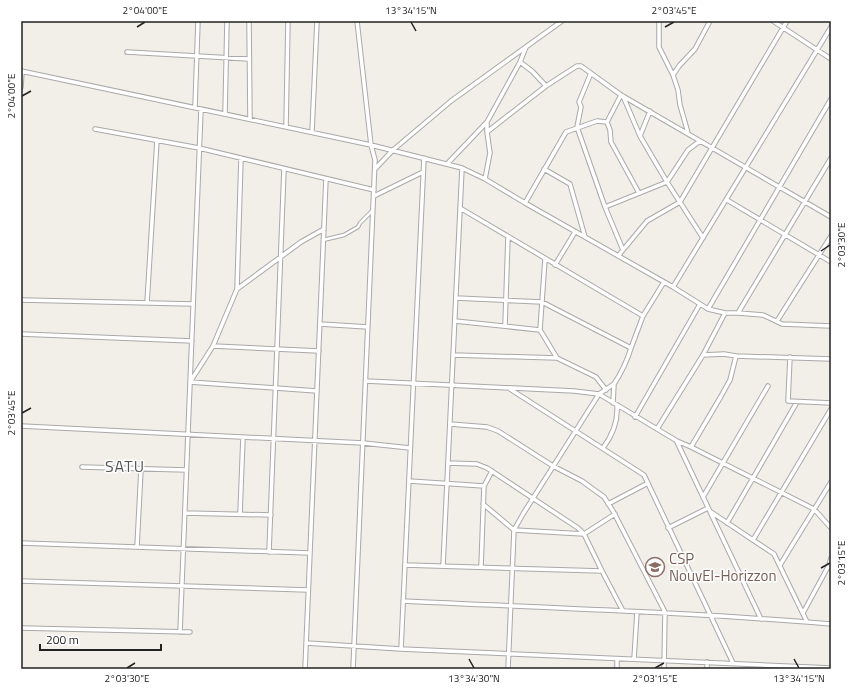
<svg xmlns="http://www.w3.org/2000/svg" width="852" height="690" viewBox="0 0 852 690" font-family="'Titillium Web',sans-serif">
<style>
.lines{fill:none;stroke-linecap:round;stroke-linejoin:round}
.pedestrian-casing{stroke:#a9a9a9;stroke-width:4.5}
.minor-casing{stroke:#a9a9a9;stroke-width:5.5}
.pedestrian{stroke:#fff;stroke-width:2.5}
.minor{stroke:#fff;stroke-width:3.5}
.ticks{fill:none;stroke:#222;stroke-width:1.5}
.labels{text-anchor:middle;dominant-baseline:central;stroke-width:3;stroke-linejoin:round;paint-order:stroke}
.education-label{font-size:15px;fill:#785e54;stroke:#fff;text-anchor:start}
.neighbourhood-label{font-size:16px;letter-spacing:1px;fill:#555;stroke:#fff}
.neatline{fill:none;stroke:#222;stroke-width:1.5}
.ticks-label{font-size:10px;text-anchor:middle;fill:#222}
</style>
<rect width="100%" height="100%" fill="#f2efe9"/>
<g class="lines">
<defs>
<path id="pedestrian" d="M323,240L344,235L358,227L360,223L372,211"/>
<path id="minor" d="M249,21L250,119
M659,21V47L673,75L678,90L680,105L688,133
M773,21L831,59
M127,52L249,59
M520,62L532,71L546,86
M21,71L371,145L462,168L485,179L525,203L673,287L708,309L725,313L703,355L657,429
M591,73L579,102L581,107L577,127L605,207L623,250
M673,75L679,66L695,49L710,21
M21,87L22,71
M623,96L640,136
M195,107L198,21
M650,111L640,136L667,182L703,238
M225,114L227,21
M607,122L610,130L611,142L639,193
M607,122L621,95
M286,127L288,21
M95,129L199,148L374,190
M312,132L317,21
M487,132L546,86L577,66H581L621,95L831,217
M447,164L487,122L520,62L526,47
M375,169L393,150L451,101L562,21
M544,169L570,184L585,237
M485,179L490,153L487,132V122
M374,196L423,172
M727,200L831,262
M525,203L566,132L597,121L607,122
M605,207L667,182L688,150L700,141
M460,208L643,316
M618,256L647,221L680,202L787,21
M545,259L540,330L557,358L596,377L606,390
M555,265L575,232
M673,287L831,27
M237,289L241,158
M456,298L542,302L631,348C627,361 622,372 614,384
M21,300L193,304
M147,303L157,140
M708,309L831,99
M725,313H738L831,158
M738,313L763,315L782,324L831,326
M455,321L540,330
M777,321L831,236
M320,324L368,327
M505,326L508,237
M21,334L192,341
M213,346L319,351
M631,348L643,316L664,282
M453,355L557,358
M703,355L724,354L736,356L831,359
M790,357L788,401L831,403
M366,381L574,391L599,394L677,441L691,447L814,509L831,528
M510,389L644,475L733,663
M317,391L190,382L213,346L237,289L301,242L324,229
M635,417L700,304
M450,424L487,427L498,431L553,466L582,481L604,497L613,511L665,612L664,669
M21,426L363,443L410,448
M677,442L761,619
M691,447L720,398L730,380L736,356
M603,448C612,436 618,421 617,406
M448,463L477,464L487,468L578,528L584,534L602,571L623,611
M82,467L186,470
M409,481L484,486
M703,497L768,386
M483,504L514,530L584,534L615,514
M608,504L648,483
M711,512L774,554L807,622
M185,513L271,515
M240,514L243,437
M727,523L797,402
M668,528L708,508
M753,540L831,409
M21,543L310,553
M137,547L141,469
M269,552L284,169
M405,565L602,571
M780,565L831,482
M443,566L462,168
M481,567L484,486L492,471
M21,581L308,590
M403,601C546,608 689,612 831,624
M803,613L829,565L831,558
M21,628L190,632
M180,632L201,109
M306,643L401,649L831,668
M401,649L424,158
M617,659V669
M634,659L637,612
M707,662V669
M305,669L326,179
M353,669L375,160L371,145L357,21
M508,669L514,530L523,514L599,394L614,384L613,403"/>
</defs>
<use href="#pedestrian" class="pedestrian-casing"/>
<use href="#minor" class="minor-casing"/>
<use href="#pedestrian" class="pedestrian"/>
<use href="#minor" class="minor"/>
</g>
<path class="ticks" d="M411,22L416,31M137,27L145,22M665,27L674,22M22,96L31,91M821,251L830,245M22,413L31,408M821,568L830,563M469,659L474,668M794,659L799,668M127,668L135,663M655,668L664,663"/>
<defs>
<symbol id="school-ring" viewBox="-11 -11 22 22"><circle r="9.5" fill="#fff" stroke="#8d6e63" stroke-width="1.5"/><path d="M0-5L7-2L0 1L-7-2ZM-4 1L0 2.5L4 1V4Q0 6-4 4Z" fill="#8d6e63"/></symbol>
</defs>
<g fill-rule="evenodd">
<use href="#school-ring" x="644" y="556" width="22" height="22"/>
</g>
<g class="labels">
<g class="education-label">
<text x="669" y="558">CSP<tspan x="669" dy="17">NouvEl-Horizzon</tspan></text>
</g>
<g class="neighbourhood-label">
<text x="125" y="466">SATU</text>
</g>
</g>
<rect width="852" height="690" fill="none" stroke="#ffffff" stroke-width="44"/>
<path d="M40 644v6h121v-6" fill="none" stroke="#222222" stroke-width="2"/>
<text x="46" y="644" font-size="12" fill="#222222" stroke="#ffffff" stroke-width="3" paint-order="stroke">200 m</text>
<rect x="22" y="22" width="808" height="646" class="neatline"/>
<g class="ticks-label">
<text x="145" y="14">2°04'00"E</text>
<text x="411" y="14">13°34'15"N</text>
<text x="674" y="14">2°03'45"E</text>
<text transform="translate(11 96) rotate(-90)" y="4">2°04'00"E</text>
<text transform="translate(841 245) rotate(-90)" y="4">2°03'30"E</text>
<text transform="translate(11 413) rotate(-90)" y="4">2°03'45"E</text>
<text transform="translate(841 563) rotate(-90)" y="4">2°03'15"E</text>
<text x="127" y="682">2°03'30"E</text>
<text x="474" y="682">13°34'30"N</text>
<text x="655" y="682">2°03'15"E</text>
<text x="799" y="682">13°34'15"N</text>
</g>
</svg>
